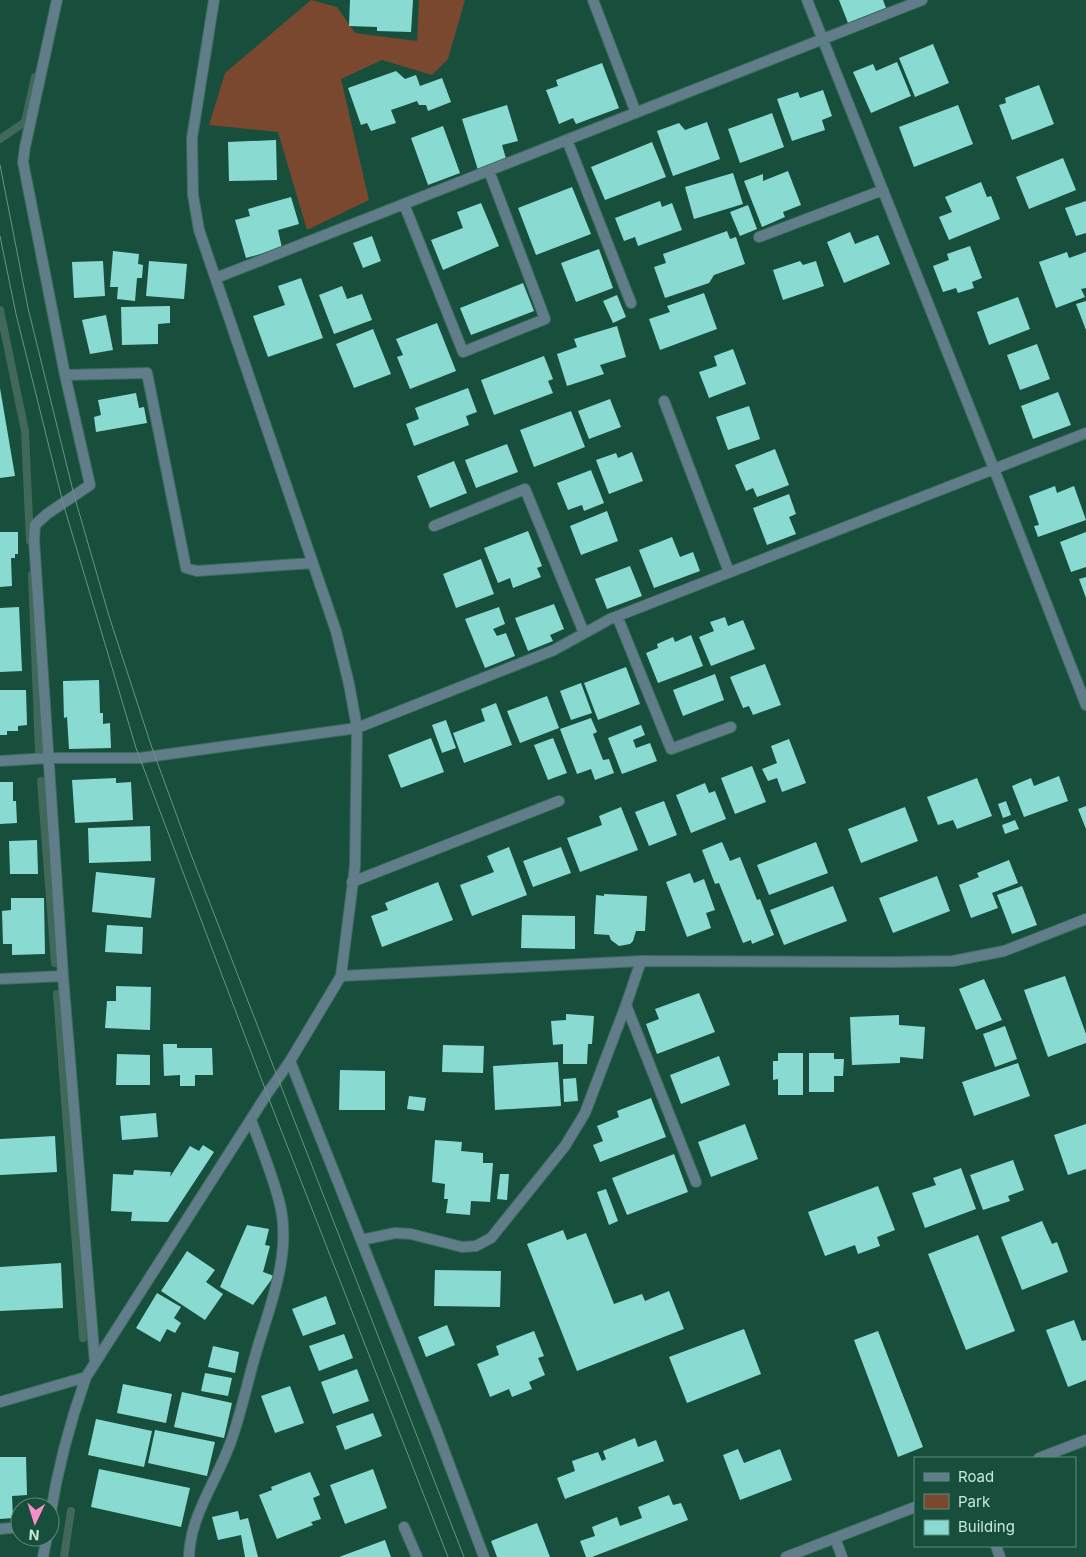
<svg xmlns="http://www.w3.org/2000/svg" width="1086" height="1557" viewBox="0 0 1086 1557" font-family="Inter,sans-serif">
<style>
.green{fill:#7a482e}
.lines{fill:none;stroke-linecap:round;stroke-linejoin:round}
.stream{stroke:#42685a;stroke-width:8}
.building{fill:#89dbd2}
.minor-casing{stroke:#3a6e5c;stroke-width:12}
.tertiary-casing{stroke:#3a6e5c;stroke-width:12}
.minor{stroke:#617d89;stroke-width:10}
.tertiary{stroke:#617d89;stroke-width:10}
.tram{stroke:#679584;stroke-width:1}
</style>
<rect width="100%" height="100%" fill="#174f3c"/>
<path class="green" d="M311,0L337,7L355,33L417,41L419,0H465L448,59L432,75L382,60L341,79L369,200L307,230L278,132L209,125L225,73Z"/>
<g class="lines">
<path class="stream" d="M0,139L25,122L35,77
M0,310L25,431L30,541
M32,575L39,751
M41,781L55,963
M57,994L83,1338
M64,1557L71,1511"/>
</g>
<path class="building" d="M350,0H413L411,32L377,31V27L349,26Z
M839,0H883L886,8L848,23Z
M933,44L949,83L915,97L899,58Z
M897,62L911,96L871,113L853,72L873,64L876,71Z
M602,63L619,108L576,124L573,118L559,124L546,90L558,86L556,80Z
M396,71L405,79L416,75L420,86L442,78L451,102L428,111L426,105H419L417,101L391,110L396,123L371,131L367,123L361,125L348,88Z
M1039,85L1054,124L1012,140L999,105L1006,103L1005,98Z
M823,90L832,116L822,120L825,130L792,141L777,99L798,92L800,98Z
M507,105L518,141L502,145L507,162L478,170L462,119Z
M958,105L973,144L914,167L899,127Z
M772,113L784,147L740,163L728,129Z
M707,122L720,159L673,176L657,131L679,123L685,130Z
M443,126L460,173L428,185L411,138Z
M276,140L277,180L229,181L228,142Z
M652,142L666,177L605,200L591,167Z
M1063,158L1076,190L1029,209L1016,177Z
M788,171L801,205L783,212L785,217L762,227L744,181L763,174V181Z
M733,173L743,204L694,219L685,187Z
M981,182L987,197L991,196L1000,219L949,240L939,217L952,212L945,197Z
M572,187L591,234L536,255L518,208Z
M291,197L299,224L278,230L282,248L246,258L235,220L250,216L248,209Z
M660,201L662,207L672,203L682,230L638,246L635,237L624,241L615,218Z
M1086,201V233L1076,236L1065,208Z
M481,203L499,246L443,270L431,240L463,228L457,212Z
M748,205L757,229L740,236L730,212Z
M727,231L730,239L736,237L745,264L714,275L709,283L665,298L654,267L666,263L663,254Z
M850,232L855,244L878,235L890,264L844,283L827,242Z
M372,236L381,261L363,268L353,243Z
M970,246L982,278L972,282L974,288L958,293L956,288L943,292L933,266L949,260L947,254Z
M599,249L613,288L576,302L561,263Z
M113,251L139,254L138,264L143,265L142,278H137L135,301L117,299L118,287H110Z
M1067,252L1069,258L1086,252V288L1081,289L1085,297L1056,308L1039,262Z
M103,261L105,296L74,298L72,262Z
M149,261L187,264L184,299L146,296Z
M800,261L803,265L816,261L824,286L783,300L773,270Z
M301,278L323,338L268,357L253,316L285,305L278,286Z
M523,283L534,311L471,335L460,308Z
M342,286L347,299L362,294L372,320L334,334L319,295Z
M704,293L717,329L660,350L649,319L670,312L667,306Z
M617,295L626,317L613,323L603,301Z
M1018,297L1030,329L989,345L977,312Z
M1086,301V330L1076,304Z
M170,306V323L158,324V344L122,345L121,307Z
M106,315L113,350L90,354L82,320Z
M437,323L456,371L410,389L397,357L403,355L396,339Z
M617,326L626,357L600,365L604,374L567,386L557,354L577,347L574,339Z
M373,329L391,374L354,388L336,344Z
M1037,344L1050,379L1020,390L1007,355Z
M733,349L746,384L709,398L699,372L717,366L714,356Z
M544,356L553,379L548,381L553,393L494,415L481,380Z
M0,388L15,476L0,478Z
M468,388L477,412L466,416L469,425L414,446L406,424L419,419L415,408Z
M1058,392L1071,425L1033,439L1021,406Z
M136,393L139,408L144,407L147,423L96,432L94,417L101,415L98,400Z
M610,399L621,427L589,439L578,411Z
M749,406L760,439L728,450L716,417Z
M571,411L585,447L534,467L520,430Z
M507,444L518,472L476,488L465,460Z
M775,449L789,485L757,497L753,488L746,491L735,465Z
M632,452L643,481L609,494L596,460L616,453L618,458Z
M454,461L467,493L430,508L417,476Z
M591,470L604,503L584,511L582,505L568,510L557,483Z
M1055,486L1057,493L1074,486L1086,520L1038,537L1034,526L1039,525L1029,496Z
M789,494L796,514L789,517L796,534L767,545L753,508Z
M607,511L618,541L581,555L570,526Z
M528,531L542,566L537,568L541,577L513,588L510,578L498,583L484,548Z
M0,532H18V554H15V558H11L12,586L0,587Z
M1086,532V567L1071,572L1060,542Z
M672,537L680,557L693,552L700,571L654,588L639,550Z
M481,559L494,594L456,608L443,574Z
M630,566L642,596L607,609L595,579Z
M1086,577V598L1079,579Z
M554,604L564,629L550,635L553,641L528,651L515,618Z
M19,607L22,671L0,672V608Z
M499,607L505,624L493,629L497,636L506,633L515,656L485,668L465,619Z
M725,617L728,626L743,620L755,649L711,666L699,637L714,631L710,622Z
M691,635L703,666L658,683L646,653L658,648L657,644L673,637L675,642Z
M765,664L781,705L753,715L749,706L743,708L730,677Z
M626,667L640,704L598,720L584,683Z
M715,674L724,700L683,716L673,690Z
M99,680L100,713H103V724L110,723L111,748L69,749L67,717L64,718L63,681Z
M581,683L592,713L571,720L560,691Z
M0,690H26L27,725L18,726V731H7V735H0Z
M547,696L559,728L520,743L507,711Z
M496,703L512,745L464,763L453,733L485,721L481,709Z
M591,718L597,732L593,734L603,760L609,759L614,773L595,780L591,769L577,774L560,729Z
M446,720L456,748L442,753L432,725Z
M641,725L645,735L633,740L636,748L650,743L657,761L622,774L608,738Z
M431,738L444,772L401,788L388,755Z
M553,738L567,773L548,780L534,745Z
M789,739L806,783L782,792L777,778L768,781L762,769L777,763L771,746Z
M752,766L766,802L735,814L721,778Z
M1059,776L1068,801L1024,817L1012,786L1031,778L1034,786Z
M116,778V783L131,782L133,820L75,823L72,780Z
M977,778L992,816L957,829L953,820L938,825L927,797Z
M0,782H13V801H16L17,823L0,824Z
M705,783L709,793L715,791L726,819L691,833L676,795Z
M664,801L677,835L649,846L635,812Z
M1006,801L1011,815L1003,818L998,804Z
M1086,806V829L1078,809Z
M621,807L638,850L580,872L567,838L602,825L599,816Z
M905,807L918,841L861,863L848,829Z
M1015,820L1019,829L1005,834L1002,825Z
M150,826L151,861L89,863L88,828Z
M37,840L38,874H10L9,841Z
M722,842L730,861L740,857L757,900L760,899L774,935L752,944L751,940L743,943L719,883L715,884L702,850Z
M816,842L828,873L769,895L757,865Z
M509,847L527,895L472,916L460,885L494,872L487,856Z
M561,847L571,873L533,887L523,861Z
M1009,860L1018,883L992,893L998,908L971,918L959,885L979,877L977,873Z
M96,872L155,878L151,918L92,912Z
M690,873L694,883L704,879L715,910L706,913L711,928L687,937L666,882Z
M937,876L950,911L893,933L879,898Z
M438,882L453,920L382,947L371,916L388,910L385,903Z
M833,886L847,921L784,945L770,910Z
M1022,886L1037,925L1012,934L997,895Z
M604,894L647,896L645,931H636L633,941L630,944L619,946L611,940L609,935L594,934L596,895L604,896Z
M11,898H44L45,954L12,955V944H3L2,911L11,910Z
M522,915L575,916V949L521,948Z
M107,925L143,927L142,954L105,952Z
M1065,976L1086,1034V1043L1048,1057L1024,990Z
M984,979L1002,1020L976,1030L959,989Z
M116,986L151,987L150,1030L105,1028L107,1001H116Z
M699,993L715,1032L657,1054L646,1024L659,1019L655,1009Z
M566,1014L594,1016L592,1044H588L587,1064H563V1044L553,1045L551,1021L566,1020Z
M899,1015V1025L925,1027L923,1059L900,1057V1063L852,1065L850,1017Z
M1005,1026L1017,1059L995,1067L983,1034Z
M163,1044H177V1048H212L213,1075H195V1086H180V1075L164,1076Z
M443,1045L484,1046L483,1073L442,1072Z
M778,1053H803V1095H778V1079L773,1080V1061H778Z
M809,1053H834V1059H844L843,1076H834V1092H809Z
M117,1054L150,1055V1085H116Z
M719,1056L730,1085L681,1104L670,1075Z
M558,1062L561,1106L495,1110L493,1066Z
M1018,1063L1030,1096L974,1116L962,1082Z
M340,1070L385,1071V1110H339Z
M576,1078L578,1101L564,1102L563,1079Z
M409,1096L426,1098L424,1111L407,1109Z
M651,1098L666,1137L600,1162L593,1145L603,1141L597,1126L619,1117L617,1111Z
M156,1113L158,1137L122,1140L120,1116Z
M745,1124L758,1159L711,1177L698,1142Z
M1086,1124V1169L1068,1175L1054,1135Z
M55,1136L57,1172L0,1175V1139Z
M435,1140L462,1142L461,1151L483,1153V1163H493L490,1202L471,1201L470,1215L446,1213L448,1199H444L445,1184L432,1182Z
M203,1145L214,1152L168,1222L131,1221L132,1212L111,1211L113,1174L133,1175L134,1170L171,1172L170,1177L190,1146L199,1151Z
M674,1154L688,1192L627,1215L612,1178Z
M1013,1160L1024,1190L1008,1196L1010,1201L983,1210L970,1175Z
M961,1168L976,1209L925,1228L912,1193L936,1185L933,1178Z
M500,1174H509L507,1200L497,1199Z
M878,1186L895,1230L877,1237L880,1246L858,1254L855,1245L825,1256L808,1212Z
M606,1189L618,1221L609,1225L597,1192Z
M1042,1221L1052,1244L1057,1242L1068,1272L1022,1290L1001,1237Z
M247,1225L269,1229L265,1245L270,1246L263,1272L274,1276L253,1305L220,1287Z
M563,1230L567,1240L586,1233L614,1304L642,1294L645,1301L669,1291L684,1329L577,1371L527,1244Z
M978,1235L1015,1331L966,1350L928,1254Z
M187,1251L215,1270L206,1282L223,1294L205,1320L161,1291Z
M61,1263L63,1308L0,1311V1267Z
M435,1270L501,1271L500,1307L434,1306Z
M157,1293L181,1307L174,1318L181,1323L175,1333L167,1329L160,1342L136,1328Z
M326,1296L336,1324L303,1336L292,1309Z
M1074,1320L1082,1341L1086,1340V1380L1068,1387L1046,1330Z
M447,1325L455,1345L426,1357L418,1337Z
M744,1329L761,1374L687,1403L669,1357Z
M534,1331L544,1356L538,1358L545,1375L529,1382L532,1389L512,1397L509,1389L490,1397L477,1364L499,1355L496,1346Z
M878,1331L923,1447L898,1457L854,1340Z
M344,1334L353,1358L319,1371L309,1346Z
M213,1346L239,1352L235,1373L208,1367Z
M357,1369L369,1401L333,1414L321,1382Z
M205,1373L232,1378L228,1396L201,1391Z
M123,1384L172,1394L166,1423L117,1413Z
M290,1386L304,1423L275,1433L261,1396Z
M182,1392L232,1403L224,1438L174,1427Z
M373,1413L382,1436L345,1450L336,1426Z
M96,1419L152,1431L144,1467L88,1455Z
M155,1430L215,1442L207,1476L148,1463Z
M635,1438L638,1447L656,1440L664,1461L565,1499L557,1478L575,1471L572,1461L598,1452L602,1461L606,1459L603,1451Z
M738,1449L744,1463L780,1449L792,1480L740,1500L723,1455Z
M0,1457H26L27,1495L12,1496L13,1518L0,1519Z
M99,1469L190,1488L181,1527L91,1507Z
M373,1469L387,1508L345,1524L330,1485Z
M310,1472L320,1495L313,1498L321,1519L311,1522L313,1525L277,1539L259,1495L272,1490L271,1487Z
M669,1495L673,1505L681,1503L688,1520L592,1557H586L580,1541L595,1536L592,1527L617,1517L620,1526L642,1518L638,1507Z
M238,1511L240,1520L248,1518L258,1557H245L241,1535L218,1540L212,1517Z
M537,1523L550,1557H497L491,1541Z
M385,1540L391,1557H339Z"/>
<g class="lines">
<defs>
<path id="minor" d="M57,0L25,147L23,162L65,375L90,485L47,514L35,525L34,540L63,976L95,1363
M593,0L636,113
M807,0L994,469L1086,705
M567,140L631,303
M404,204L463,352L545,319L489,171
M759,237L883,190
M216,278L922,0
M65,375L147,373L186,568L197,571L313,563
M664,401L729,572
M434,526L525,489L584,633
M617,616L671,749L731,727
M0,761L48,758H140L357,728L554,650L610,619L1086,433
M352,882L559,801
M0,979L63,976
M626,1005L696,1182
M290,1061L436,1429L484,1557
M361,1240L395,1233L411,1234L462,1247L476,1246L491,1238L565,1146L585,1113L626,1005L641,961
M0,1402L86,1377
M50,1517C58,1466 69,1425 86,1377L267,1094L290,1061L341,976L355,866L357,728L349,684L336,631L199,230L193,195L192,138L214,0
M404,1527L417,1557
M0,1529L20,1527
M835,1538L842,1557
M996,1546L1000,1557
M43,1557L47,1537
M189,1557C190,1516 216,1482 230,1444C240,1417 246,1388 254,1360C267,1312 291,1261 281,1209C275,1181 261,1147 251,1120"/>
<path id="tertiary" d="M341,976L641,961L893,962L953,961L1004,951L1086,919
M1039,1458L1086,1440
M786,1557L915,1507"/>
</defs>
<use href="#minor" class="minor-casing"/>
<use href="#tertiary" class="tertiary-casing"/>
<use href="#minor" class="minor"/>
<use href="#tertiary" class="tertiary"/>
<path class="tram" d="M0,165L28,308L74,495L109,616L151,745L190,852L464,1557
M0,236L16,314L63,503L136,748L267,1094L448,1557"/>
</g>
<rect x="914" y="1457" width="162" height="90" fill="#174f3c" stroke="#5d8d7c"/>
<rect x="924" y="1473" width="25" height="8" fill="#617d89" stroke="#5d8d7c"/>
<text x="958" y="1482" font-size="15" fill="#c7e9db">Road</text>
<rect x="924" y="1494" width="25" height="15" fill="#7a482e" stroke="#5d8d7c"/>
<text x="958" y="1507" font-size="15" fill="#c7e9db">Park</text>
<rect x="924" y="1520" width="25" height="15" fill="#89dbd2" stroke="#5d8d7c"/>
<text x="958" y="1532" font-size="15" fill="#c7e9db">Building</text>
<g transform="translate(35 1522) rotate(184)"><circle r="24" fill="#174f3c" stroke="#5d8d7c"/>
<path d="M0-4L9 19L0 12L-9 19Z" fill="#f98fc8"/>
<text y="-8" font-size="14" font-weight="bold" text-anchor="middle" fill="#c7e9db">N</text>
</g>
</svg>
